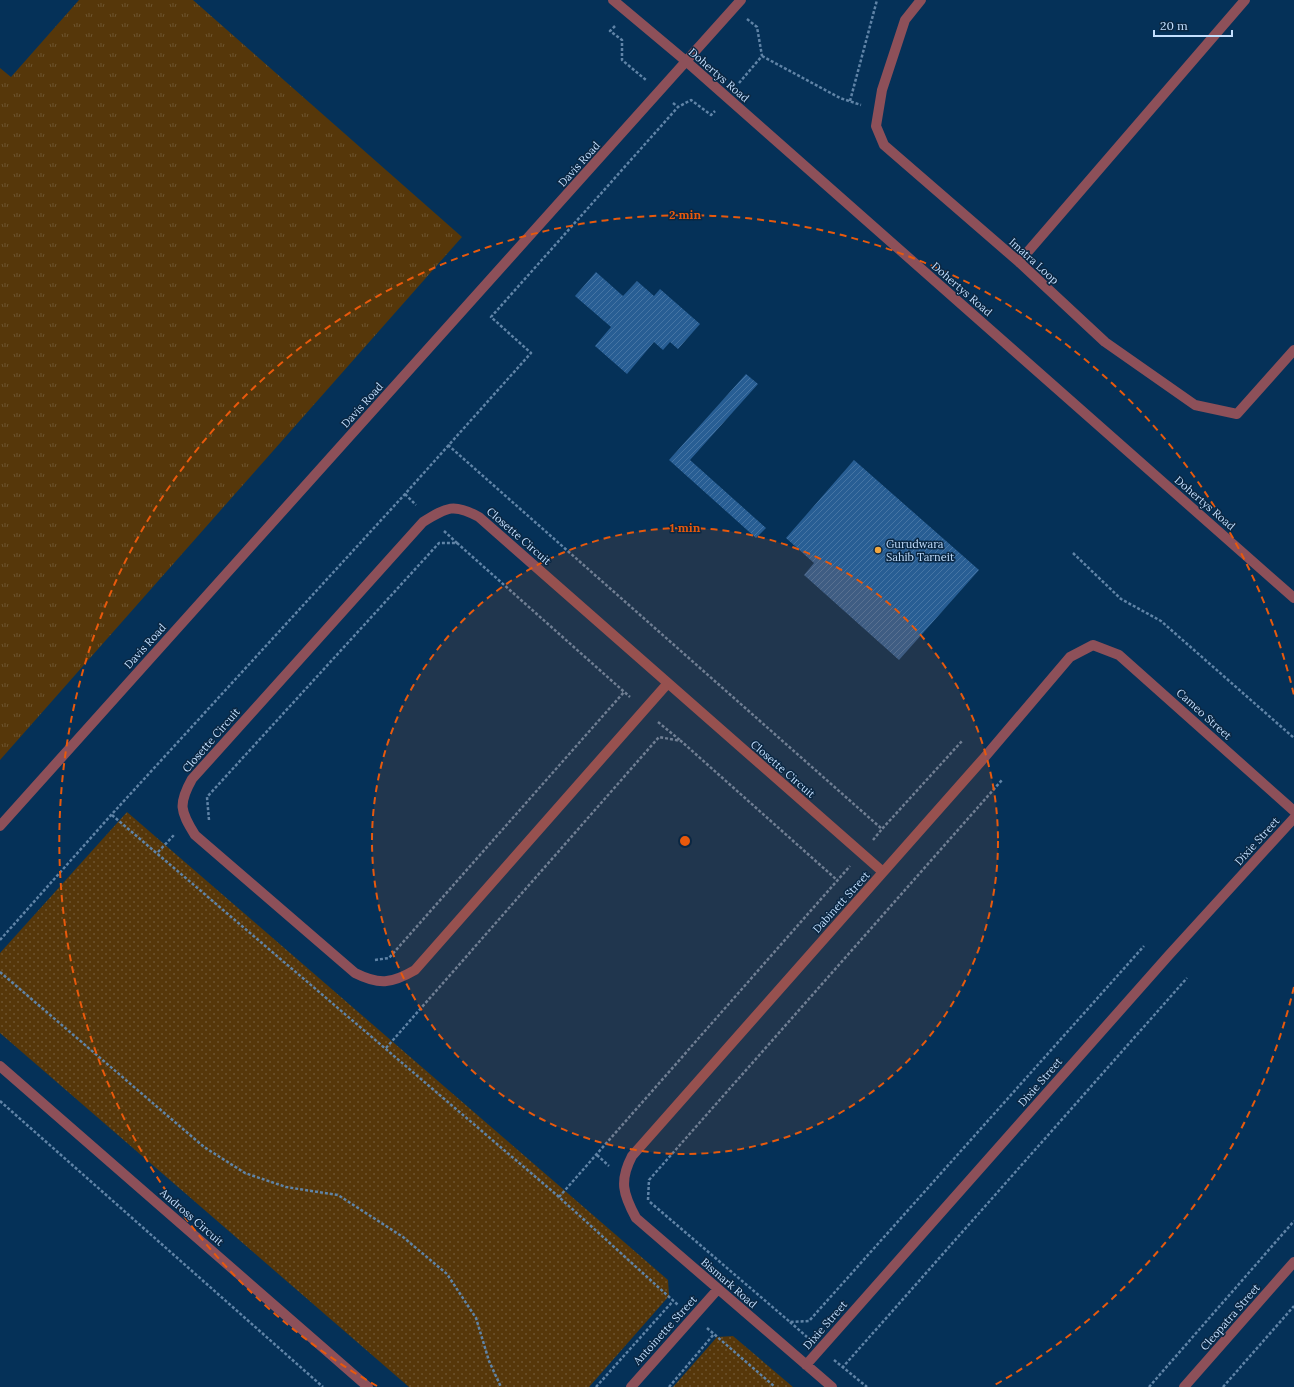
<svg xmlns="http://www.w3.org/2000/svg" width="1294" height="1387" viewBox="0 0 1294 1387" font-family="Lora,serif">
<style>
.grass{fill:url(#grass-tufts)}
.park{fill:url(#park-dots)}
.building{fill:url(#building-hatch)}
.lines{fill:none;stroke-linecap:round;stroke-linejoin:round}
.path{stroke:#6084a7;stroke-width:2.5;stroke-dasharray:3 2;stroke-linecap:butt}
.minor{stroke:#8d5059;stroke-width:10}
.tertiary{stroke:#8d5059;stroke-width:10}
.ring{fill:none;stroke:#e8590c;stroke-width:2;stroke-dasharray:7 5}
.poi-dot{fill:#f0a63f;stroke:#0a2743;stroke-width:1.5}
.labels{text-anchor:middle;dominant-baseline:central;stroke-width:3;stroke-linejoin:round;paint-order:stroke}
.street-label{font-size:11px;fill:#c3dffe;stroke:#0a2743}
.poi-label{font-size:11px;fill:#c3dffe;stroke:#0a2743;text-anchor:start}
.centre{fill:#e8590c;stroke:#0a2743;stroke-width:2}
.ring-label{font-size:12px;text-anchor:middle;font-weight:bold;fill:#e8590c;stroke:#0a2743;stroke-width:3;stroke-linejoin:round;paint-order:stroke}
</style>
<defs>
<pattern id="grass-tufts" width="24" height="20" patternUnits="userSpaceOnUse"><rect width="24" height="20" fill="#56370a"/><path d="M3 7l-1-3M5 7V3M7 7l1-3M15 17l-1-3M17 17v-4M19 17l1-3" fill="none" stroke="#6d542f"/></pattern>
<pattern id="park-dots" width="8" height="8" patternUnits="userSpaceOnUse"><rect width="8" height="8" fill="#56370a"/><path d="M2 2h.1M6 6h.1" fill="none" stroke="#6d542f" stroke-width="1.8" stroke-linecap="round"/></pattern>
<pattern id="building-hatch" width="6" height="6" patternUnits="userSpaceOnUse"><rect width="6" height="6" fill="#285e94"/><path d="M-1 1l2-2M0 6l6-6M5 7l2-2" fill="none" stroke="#4675a4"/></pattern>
</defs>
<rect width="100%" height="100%" fill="#053158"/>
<path class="grass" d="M79,0H193L462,237L0,760V68L11,77Z"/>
<path class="park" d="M127,812L668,1280L669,1296L589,1387H409L0,1033V953Z
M733,1336L793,1387H673L717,1337Z"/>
<path class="building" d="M596,272L623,296L637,281L654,296L660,289L700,324L678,349L670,342L663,350L654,342L627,374L595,346L611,327L575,296Z
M746,374L758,384L690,460L766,528L756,538L669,460Z
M854,460L979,570L899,660L804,575L814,563L786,538Z"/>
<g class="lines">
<path class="path" d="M747,19L757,27L762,56
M615,26L610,31L622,40V60L646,80
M762,56L840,98L861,105
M739,83L762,56
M850,101L877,0
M673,103L678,107L691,100L711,115L715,111
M448,445L882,829L962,741
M405,494L416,505
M444,531L457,543
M1073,553L1121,599L1161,621L1294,738
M658,722L681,741
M112,815L559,1197L678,1305
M209,820L207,797L439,543H457L630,697
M873,840L882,829
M158,852L174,835
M0,940L112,814L405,494L531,353L491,317L678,107
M375,960L389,958L624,692
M0,972L204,1147L245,1173L286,1187L338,1195L403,1237L447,1274L476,1318L489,1361L501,1387
M386,1048L659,737L681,741L837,880
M0,1101L323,1387
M597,1155L609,1166
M559,1197L850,866
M648,1200L649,1180L1002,780
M650,1202L790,1322L809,1321L1144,946
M790,1322L807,1337
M707,1328L775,1387
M834,1360L867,1387
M842,1368L1187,978
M596,1387L673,1301
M669,1387L714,1334
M1149,1387L1294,1221
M1223,1387L1294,1306"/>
<path class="minor" d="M613,0L687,62
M921,0L905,20L882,90L876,126L884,145L1019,262L1105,342L1195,405L1237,414L1294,350
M1019,262L1245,0
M668,683L415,970C391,984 379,985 355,973L195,835C180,811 178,804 192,779L423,522C447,507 454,503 479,517L883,872
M0,1066L368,1387
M806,1365L1169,955L1294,818
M631,1387L718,1289
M832,1387L636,1218C623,1194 619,1181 632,1156L984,758L1070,657L1093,645L1119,655L1294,811
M1184,1387L1294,1262"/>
<path class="tertiary" d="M687,62L1294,598
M0,826L741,0"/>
</g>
<circle cx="685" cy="841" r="313" fill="#e8590c" fill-opacity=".12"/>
<g class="ring">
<circle cx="685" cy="841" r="313"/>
<path d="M1294 987A626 626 0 0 1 993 1386M377 1386A626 626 0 1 1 1294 695"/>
</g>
<circle class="poi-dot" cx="878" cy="550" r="4"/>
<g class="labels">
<g class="street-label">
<text transform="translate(719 75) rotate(41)">Dohertys Road</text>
<text transform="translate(579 164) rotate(-48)">Davis Road</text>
<text transform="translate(1034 261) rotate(42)">Imatra Loop</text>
<text transform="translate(962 289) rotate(41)">Dohertys Road</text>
<text transform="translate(362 405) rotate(-48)">Davis Road</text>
<text transform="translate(1205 503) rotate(41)">Dohertys Road</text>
<text transform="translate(519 536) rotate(41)">Closette Circuit</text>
<text transform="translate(145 646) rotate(-48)">Davis Road</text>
<text transform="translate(1204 714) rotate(42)">Cameo Street</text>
<text transform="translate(211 740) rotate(-49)">Closette Circuit</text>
<text transform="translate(783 769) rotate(41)">Closette Circuit</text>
<text transform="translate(1257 841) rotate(-48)">Dixie Street</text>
<text transform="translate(841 902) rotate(-48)">Dabinett Street</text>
<text transform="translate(1040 1082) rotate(-49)">Dixie Street</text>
<text transform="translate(192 1217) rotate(41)">Andross Circuit</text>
<text transform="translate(729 1283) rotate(41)">Bismark Road</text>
<text transform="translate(1230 1317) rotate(-49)">Cleopatra Street</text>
<text transform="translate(825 1325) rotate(-49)">Dixie Street</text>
<text transform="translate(665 1330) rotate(-48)">Antoinette Street</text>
</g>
<g class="poi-label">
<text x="886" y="544">Gurudwara<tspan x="886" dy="13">Sahib Tarneit</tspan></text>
</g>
</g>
<circle cx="685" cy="841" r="6" class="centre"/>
<g class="ring-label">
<text x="685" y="219">2 min</text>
<text x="685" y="532">1 min</text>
</g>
<path d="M1154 30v6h78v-6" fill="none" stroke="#c3dffe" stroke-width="2"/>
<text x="1160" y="30" font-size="12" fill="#c3dffe" stroke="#0a2743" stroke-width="3" paint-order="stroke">20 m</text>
</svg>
